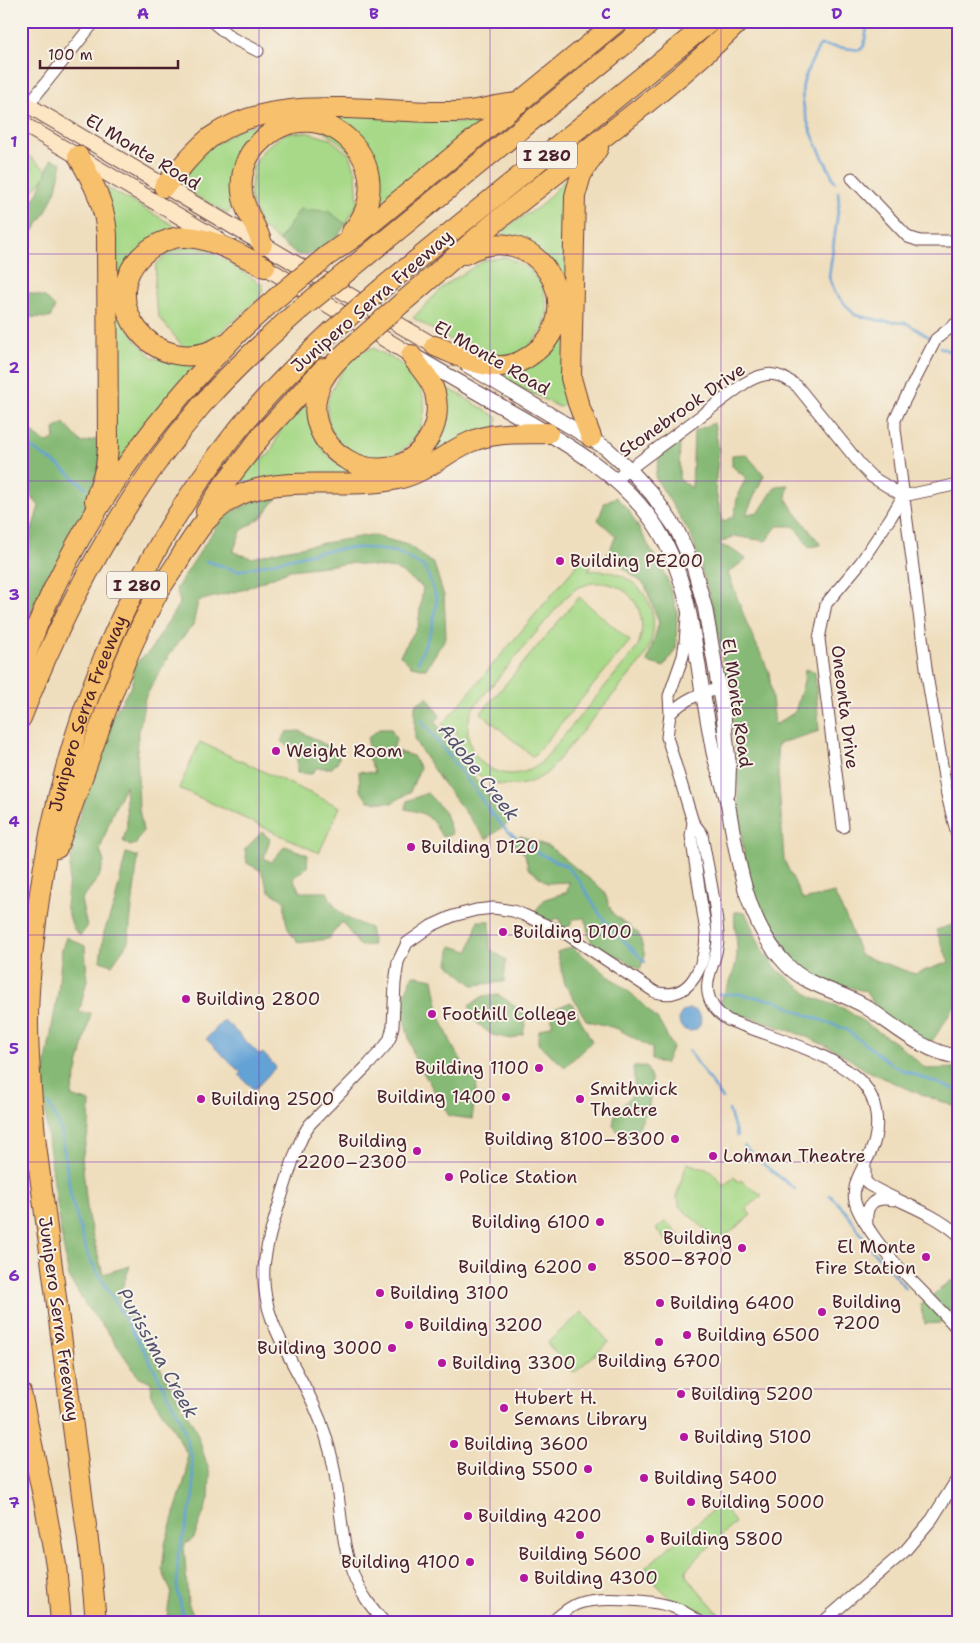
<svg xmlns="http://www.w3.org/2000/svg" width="980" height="1643" viewBox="0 0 980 1643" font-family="'Shantell Sans',sans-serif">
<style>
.green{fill:#a7d988;stroke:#787c5a;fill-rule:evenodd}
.forest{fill:#85b974;stroke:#686c50}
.water{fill:#64a2d5;stroke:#576080}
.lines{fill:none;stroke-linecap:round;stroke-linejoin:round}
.stream{stroke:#64a2d5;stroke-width:2.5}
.minor-casing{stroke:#633c41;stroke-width:13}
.tertiary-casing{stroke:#633c41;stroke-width:16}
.secondary-casing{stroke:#633c41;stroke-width:17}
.motorway-casing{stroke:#633c41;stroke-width:22}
.minor{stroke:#fff;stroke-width:11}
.tertiary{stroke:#fff;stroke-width:14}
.secondary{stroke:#fce6c4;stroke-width:15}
.motorway{stroke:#f7c06c;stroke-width:20}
.motorway-bridge-casing{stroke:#633c41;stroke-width:22;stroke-linecap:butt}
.motorway-bridge{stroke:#f7c06c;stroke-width:20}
.grid{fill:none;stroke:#7b2cbf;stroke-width:1;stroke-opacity:0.55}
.poi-dot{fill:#b5179e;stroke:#f7f3e8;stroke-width:2}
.labels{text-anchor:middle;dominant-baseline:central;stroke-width:4;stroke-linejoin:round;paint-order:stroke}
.shield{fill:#f7f3e8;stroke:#7e5f64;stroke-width:1}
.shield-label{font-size:16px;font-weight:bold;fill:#4a1f2b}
.street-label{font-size:18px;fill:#4a1f2b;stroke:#f7f3e8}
.poi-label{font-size:18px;fill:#4a1f2b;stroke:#f7f3e8;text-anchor:start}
.water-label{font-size:19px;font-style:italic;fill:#54536f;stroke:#f7f3e8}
.neatline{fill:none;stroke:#7b2cbf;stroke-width:2}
.grid-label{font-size:16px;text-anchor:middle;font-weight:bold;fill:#7b2cbf}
</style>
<rect width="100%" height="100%" fill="#f7f3e8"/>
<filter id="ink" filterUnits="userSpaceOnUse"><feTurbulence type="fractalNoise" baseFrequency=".02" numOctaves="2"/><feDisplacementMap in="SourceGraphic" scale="10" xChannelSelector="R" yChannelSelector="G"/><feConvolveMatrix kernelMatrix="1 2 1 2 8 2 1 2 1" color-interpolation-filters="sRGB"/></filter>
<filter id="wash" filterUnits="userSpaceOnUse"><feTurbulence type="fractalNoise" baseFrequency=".0096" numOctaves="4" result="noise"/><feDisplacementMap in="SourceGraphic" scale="20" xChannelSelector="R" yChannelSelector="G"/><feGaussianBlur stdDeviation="1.12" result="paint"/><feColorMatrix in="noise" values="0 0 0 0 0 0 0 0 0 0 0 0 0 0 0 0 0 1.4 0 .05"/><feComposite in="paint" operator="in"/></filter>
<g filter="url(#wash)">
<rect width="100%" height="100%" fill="#efdebd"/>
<path class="green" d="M399,115L461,123L470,119L477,127L396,191L371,207L370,165L303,116Z
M268,121L269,125L228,214L179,186L202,153L241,128Z
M305,132L330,139L350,155L356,172L358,203L346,224L300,209L279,241L260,225L250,198L253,167L265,148L286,133Z
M21,150L49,172L33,191L21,182Z
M564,181L574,182L569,278L558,280L510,245L503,232L514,222L539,207Z
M106,187L173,225L177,232L113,298L112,228Z
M191,246L211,251L263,285L260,298L210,341L184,348L159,317L154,295L156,265L167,253Z
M506,257L528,268L542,284L548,310L543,330L526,349L507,358L478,356L413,318L445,285L485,260Z
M121,308L136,341L153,358L197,366L153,412L150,431L122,468L113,463L114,309Z
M567,325L569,403L559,407L502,378Z
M373,348C385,355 402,362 411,373C456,426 377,495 337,439C328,427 325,411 329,396C333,385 347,362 356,355C360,351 368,350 373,348Z
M437,384L459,394L498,418L495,430L420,466L431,450Z
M304,405C313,415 311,426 317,438C324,456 339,465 354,473L353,478L241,492L239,484L251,465L270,454L281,429Z
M582,559L591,567L588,571C642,566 672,617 641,662L547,773C506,802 459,778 456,729L452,733L442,725ZM591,583C630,579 652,613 637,648L540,764C499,793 452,753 473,708L565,598L577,588Z
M579,597L630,641L533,757L481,713Z
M200,742L340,807L319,853L179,788Z
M687,1163L711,1171L724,1186L734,1177L738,1182L740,1180L762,1195L746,1209L751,1215L721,1240L718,1241L708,1233V1232L679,1206V1201L676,1198Z
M666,1221L683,1240L673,1249L656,1229Z
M582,1312L609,1342L574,1373L547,1343Z
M722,1502L735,1523L697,1558L686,1570L687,1577L726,1622H708L695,1612L674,1602L647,1575L646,1567Z"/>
<path class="forest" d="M51,159L62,163L56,189L46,212L21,250V211H27L40,188Z
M300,209L328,211L346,224C333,244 323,254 298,255L279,241Z
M21,291L45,297L55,307L50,318L29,317L21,313Z
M21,423L46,443L55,438L54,429L64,423L82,443L101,438L100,476L68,554L36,599L21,638V550L31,533L39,506L25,489L21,488Z
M714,423L719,450L715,488L723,522L734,516L738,494L746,478L732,466V455L746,454L764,475L746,514L759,512L776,486L788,485L786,498L792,508L821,545L809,547L794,526H777L766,541L734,536L718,544L731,549L746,559L728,573L747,624L769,672L775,725L795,712L804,681L805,669L815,672L819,731L778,744L777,755L784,860L803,900L834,893L848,922L860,955L915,974L949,962L936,930L959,923V982L956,1005L930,1044L890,1028L865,991L810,978L773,945L749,890L742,840L733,723L715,615L691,535L655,477L660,454L680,441L679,479L692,488L694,431Z
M616,497L628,509L667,578L677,611L676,648L664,667L647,662L659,623L645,585L607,555L616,536L598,520L605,502Z
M277,498L262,517L241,531L233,552L252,558L283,550L371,535L408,545L434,564L444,596L446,637L426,669L411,666L400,655L418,626L423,587L396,569L351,563L290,570L242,590L198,601L193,625L170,653L145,698L137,742L139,809L143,831L136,844L130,846L123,841L127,826L125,785L111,817L100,850L104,862L99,877L81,900L87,927L80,936L73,928L66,906L74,833L113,715L132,685L134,664L151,650L180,602L176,589L223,516L255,501Z
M427,697L440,716L435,722L449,741L469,771L511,821L486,839L439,778L415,741V705Z
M379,729H391L396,739L393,750L413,756L420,768L410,792L392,803L368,801L360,790L359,771L375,773L368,757V738Z
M300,731L339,752V760L332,768H316L312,774L297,773V753L281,741L287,732Z
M427,793L444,811L452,834L442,837C431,817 428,813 405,809L407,801Z
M262,832L270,839L264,858L271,862L285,846L308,855L307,867L293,878L300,892H327C337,915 347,919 370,928L373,945L360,946L342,922L328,939L299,943C286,931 284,918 285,901L269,891L261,871L247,863L245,849Z
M521,836L550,847L604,891L612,913L639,934L645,956L640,969L615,955L595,952L589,935L585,918L573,919L570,926L563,928L559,918L547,922L533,914L545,899L567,892L569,882L547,883L528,868L525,854L510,842Z
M126,853L138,857L128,942L112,965L100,961L104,932L115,902Z
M735,912H745L763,952L779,971L812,997L843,1008L900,1046L926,1069L959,1068V1108L910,1090L866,1070L837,1051L802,1035L753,1018L733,1013L719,1004C728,986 738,969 737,948C737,935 733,924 735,912Z
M478,921H490V949L506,960L504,982L473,985L448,964L451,946L469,951Z
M66,937L85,946L87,980L79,1013H91L71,1096L90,1102L89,1129L82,1158L88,1217L103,1274L130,1266L119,1296L196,1430L210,1474L209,1498L194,1538L184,1545L188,1603L196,1622H166L171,1591L162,1570L165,1544L187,1472V1454L172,1427L152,1397L151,1382L138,1376L107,1331L86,1306L69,1277L61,1233L47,1131L43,1080L58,992L62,949Z
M572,947L633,995L658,1020L673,1047L665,1064L652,1060V1048L618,1029L586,1020L565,984L557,952Z
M413,975L433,979L440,1017L454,1049L477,1084L472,1119L449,1116L414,1057L400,1004Z
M499,995L527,1015L523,1034L512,1039L492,1035L477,1023L469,1006L483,996Z
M571,1002L592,1041L565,1067L538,1044L539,1030L552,1025V1010Z
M646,1066L652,1080L649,1106L638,1129L625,1139L613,1126L615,1114L635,1092L633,1067Z
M952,1280L959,1284V1317L951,1309L940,1323L925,1324L920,1305Z"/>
<path class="water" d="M679 1020a11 11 0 1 1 22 0a11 11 0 1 1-22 0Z
M224,1020L260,1055L263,1053L276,1067L254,1090L239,1075L241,1073L206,1039Z"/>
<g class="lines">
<path class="stream" d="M835,182C822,154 798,116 803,84C806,70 814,57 820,45L860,50L864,46L868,21
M838,192L839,204L829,277L835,293L855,315L882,321L906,323L931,338
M940,347L959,356
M21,441L61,467L86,488
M206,561L238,571L318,552L349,548H365L397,552L423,566L427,572L437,600L432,627L418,662
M420,719L473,787L491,813L508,832L540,854L566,866L578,879L601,916L613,930L645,962
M719,994H739L777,1001L799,1012L845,1029L893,1065L902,1070L959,1091
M689,1051L723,1099
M49,1104L61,1130L71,1197L88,1256L146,1354L179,1416L185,1433L192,1460L194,1496L178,1555L177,1588L184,1622
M729,1110L737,1136
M744,1146L758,1160L795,1189
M830,1195L846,1212L872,1250L906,1288"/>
</g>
</g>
<g filter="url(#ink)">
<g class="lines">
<defs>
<path id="minor" d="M211,21L232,38L258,51
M21,116L36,95L95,21
M852,178L908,237L920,241H954L959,243
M959,321L936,339L899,411L895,420V429L927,675L947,795L959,843
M616,479L745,383C766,371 777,371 797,386L864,469L872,477L903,496L959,484
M687,617L685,643L683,656L669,696L670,714L667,737L693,822L702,834C707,866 717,904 718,937C719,957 705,974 708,993C710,1005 718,1014 728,1020C766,1035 838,1054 864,1085C876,1099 879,1121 875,1139C871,1161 850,1178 855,1202C858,1213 865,1223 871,1232C895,1269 931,1297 959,1331
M670,714C684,699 700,693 719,689
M843,827L819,639L826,604L861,562L891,517L903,496
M865,1166V1180L869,1185C900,1203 931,1211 959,1235
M867,1225C865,1205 873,1196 893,1200
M384,1622C373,1609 363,1597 356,1581C338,1541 342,1493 330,1451C325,1431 317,1410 307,1391C287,1351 261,1315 264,1268C266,1244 274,1221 281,1198C288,1177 297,1141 310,1124L369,1064L386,1045L390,1038L393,1026L395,983L398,962L407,943L431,926L453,916L476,910L494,908L513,911L524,915L568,935L655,992C692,1003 706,962 706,932L691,836L693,822
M552,1622C560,1615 567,1608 577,1604C597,1596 652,1600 673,1607C682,1610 691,1616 700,1622
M823,1622L905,1551L932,1519L959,1476"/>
<path id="tertiary" d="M416,357C450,377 485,397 520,417C569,445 617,473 651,519C685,566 693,628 701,683C705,706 709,728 713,750C717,770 726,790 729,810C738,864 747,924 787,965C807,986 838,991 863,1005C895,1025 920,1051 959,1057
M467,365L606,448L629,469L652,494L677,530L694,568L705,608L723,711L729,766L728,793"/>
<path id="secondary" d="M21,101L435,346
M21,123L218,239
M257,262L411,355"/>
<g id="motorway">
<path d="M78,156C93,182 105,204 107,235L108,448L106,467L95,501"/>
<path d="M164,187C179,170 193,151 211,137C274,91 381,114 455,112C477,112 497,104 519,103"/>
<path d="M262,244C257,225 244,212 242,192C240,174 246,155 259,143C318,82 409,165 351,233"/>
<path d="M327,256L357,235L618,21"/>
<path d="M349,270L653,21"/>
<path d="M382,288L711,21"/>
<path d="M403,302C437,273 470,243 504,215C583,151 667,93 740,21"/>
<path d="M224,344C157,388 85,294 151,248C162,241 174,236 187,237C215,239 240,255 265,267"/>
<path d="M355,344C343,355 330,366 322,381C289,448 387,504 427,441C436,427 439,410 435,393C431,378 419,368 411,355"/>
<path d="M435,346C455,354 475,365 497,366C511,367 524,361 535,352C592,308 535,214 465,254"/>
<path d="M591,437L578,403L571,378L575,196L581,175L598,148"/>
<path d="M206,512L225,483L262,435L324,368"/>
<path d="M21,669C63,544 142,432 233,338C246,324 261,312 275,299"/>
<path d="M21,718C65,605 121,500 200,407C230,372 264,341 298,311"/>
<path d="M57,848C88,766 112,680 153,602C159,588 169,576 177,563C195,533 212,505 247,492C291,476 346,489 393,480C426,474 442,454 470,442C495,431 522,434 548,433"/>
<path d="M21,1393L45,1505L56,1565L61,1622"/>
<path id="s1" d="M96,1622L90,1556L36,1145C32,1104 28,1064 28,1023C28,984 33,945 38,906C60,736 126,572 232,437C262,399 296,365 331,332"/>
</g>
</defs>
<use href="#minor" class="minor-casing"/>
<use href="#tertiary" class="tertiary-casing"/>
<use href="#secondary" class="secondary-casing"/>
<use href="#motorway" class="motorway-casing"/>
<use href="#minor" class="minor"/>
<use href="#tertiary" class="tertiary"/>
<use href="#secondary" class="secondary"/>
<use href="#motorway" class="motorway"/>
<defs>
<path id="motorway-bridge" d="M275,299L327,256
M298,311L349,270
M331,332L382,288
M355,344L403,302"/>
</defs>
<use href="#motorway-bridge" class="motorway-bridge-casing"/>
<use href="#motorway-bridge" class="motorway-bridge"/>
</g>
</g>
<path class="grid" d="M259,21V1622M490,21V1622M721,21V1622M21,254H959M21,481H959M21,708H959M21,935H959M21,1162H959M21,1389H959"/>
<g class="poi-dot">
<circle cx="560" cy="561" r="5"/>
<circle cx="276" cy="751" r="5"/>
<circle cx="411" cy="847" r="5"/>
<circle cx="503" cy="932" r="5"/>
<circle cx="186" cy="999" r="5"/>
<circle cx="432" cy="1014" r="5"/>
<circle cx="539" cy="1068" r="5"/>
<circle cx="506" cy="1097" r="5"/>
<circle cx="201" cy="1099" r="5"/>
<circle cx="580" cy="1099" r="5"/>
<circle cx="675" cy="1139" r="5"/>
<circle cx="417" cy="1151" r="5"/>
<circle cx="713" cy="1156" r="5"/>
<circle cx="449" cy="1177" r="5"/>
<circle cx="600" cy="1222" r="5"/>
<circle cx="742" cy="1248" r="5"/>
<circle cx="926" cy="1257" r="5"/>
<circle cx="592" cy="1267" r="5"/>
<circle cx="380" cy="1293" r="5"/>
<circle cx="660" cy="1303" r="5"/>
<circle cx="822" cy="1312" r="5"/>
<circle cx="409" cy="1325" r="5"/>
<circle cx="687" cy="1335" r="5"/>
<circle cx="659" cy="1342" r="5"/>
<circle cx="392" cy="1348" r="5"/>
<circle cx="442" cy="1363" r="5"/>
<circle cx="681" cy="1394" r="5"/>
<circle cx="504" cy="1408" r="5"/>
<circle cx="684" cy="1437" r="5"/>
<circle cx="454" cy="1444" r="5"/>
<circle cx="588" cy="1469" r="5"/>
<circle cx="644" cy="1478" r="5"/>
<circle cx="691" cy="1502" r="5"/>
<circle cx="468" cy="1516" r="5"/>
<circle cx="580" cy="1535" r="5"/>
<circle cx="650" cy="1539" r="5"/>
<circle cx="470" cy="1562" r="5"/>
<circle cx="524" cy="1578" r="5"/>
</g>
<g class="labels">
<g class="shield">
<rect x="517" y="141.5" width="60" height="27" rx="4"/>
<rect x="107" y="571.5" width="60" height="27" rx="4"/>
</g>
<g class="shield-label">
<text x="547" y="155">I 280</text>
<text x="137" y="585">I 280</text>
</g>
<g class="street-label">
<text transform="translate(143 152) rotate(31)">El Monte Road</text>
<text transform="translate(372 301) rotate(-41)">Junipero Serra Freeway</text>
<text transform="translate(492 358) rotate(30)">El Monte Road</text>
<text transform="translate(682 410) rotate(-35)">Stonebrook Drive</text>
<text transform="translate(737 703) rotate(82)">El Monte Road</text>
<text transform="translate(845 707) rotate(83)">Oneonta Drive</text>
<text stroke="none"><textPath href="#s1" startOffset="920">Junipero Serra Freeway</textPath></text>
<text transform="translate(59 1319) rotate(82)">Junipero Serra Freeway</text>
</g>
<g class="poi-label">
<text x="570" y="561">Building PE200</text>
<text x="286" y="751">Weight Room</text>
<text x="421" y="847">Building D120</text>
<text x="513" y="932">Building D100</text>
<text x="196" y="999">Building 2800</text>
<text x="442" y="1014">Foothill College</text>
<text x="529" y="1068" text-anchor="end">Building 1100</text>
<text x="590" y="1089">Smithwick<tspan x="590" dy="21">Theatre</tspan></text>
<text x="496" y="1097" text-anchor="end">Building 1400</text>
<text x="211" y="1099">Building 2500</text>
<text x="665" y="1139" text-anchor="end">Building 8100–8300</text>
<text x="407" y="1141" text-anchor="end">Building<tspan x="407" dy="21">2200–2300</tspan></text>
<text x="723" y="1156">Lohman Theatre</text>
<text x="459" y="1177">Police Station</text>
<text x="590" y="1222" text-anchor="end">Building 6100</text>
<text x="732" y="1238" text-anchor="end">Building<tspan x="732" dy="21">8500–8700</tspan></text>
<text x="916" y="1247" text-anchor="end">El Monte<tspan x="916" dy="21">Fire Station</tspan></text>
<text x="582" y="1267" text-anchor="end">Building 6200</text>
<text x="390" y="1293">Building 3100</text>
<text x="832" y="1302">Building<tspan x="832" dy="21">7200</tspan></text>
<text x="670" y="1303">Building 6400</text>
<text x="419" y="1325">Building 3200</text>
<text x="697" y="1335">Building 6500</text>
<text x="382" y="1348" text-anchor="end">Building 3000</text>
<text x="659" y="1361" text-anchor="middle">Building 6700</text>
<text x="452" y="1363">Building 3300</text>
<text x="691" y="1394">Building 5200</text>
<text x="514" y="1398">Hubert H.<tspan x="514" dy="21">Semans Library</tspan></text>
<text x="694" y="1437">Building 5100</text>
<text x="464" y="1444">Building 3600</text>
<text x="578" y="1469" text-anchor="end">Building 5500</text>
<text x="654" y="1478">Building 5400</text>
<text x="701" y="1502">Building 5000</text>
<text x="478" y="1516">Building 4200</text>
<text x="660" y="1539">Building 5800</text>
<text x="580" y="1554" text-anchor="middle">Building 5600</text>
<text x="460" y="1562" text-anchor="end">Building 4100</text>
<text x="534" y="1578">Building 4300</text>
</g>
<g class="water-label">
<text transform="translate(479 772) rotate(52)">Adobe Creek</text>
<text transform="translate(158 1353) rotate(61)">Purissima Creek</text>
</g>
</g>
<rect width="980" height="1643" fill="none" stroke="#f7f3e8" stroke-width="55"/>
<path d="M40 60v8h138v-8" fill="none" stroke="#4a1f2b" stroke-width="2.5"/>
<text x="48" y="60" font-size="15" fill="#4a1f2b" stroke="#f7f3e8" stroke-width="4" paint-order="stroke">100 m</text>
<rect x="28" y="28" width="924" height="1588" class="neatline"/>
<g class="grid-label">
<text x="143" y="19">A</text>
<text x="374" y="19">B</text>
<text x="606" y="19">C</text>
<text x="837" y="19">D</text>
<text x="14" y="147">1</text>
<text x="14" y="373">2</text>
<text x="14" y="600">3</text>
<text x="14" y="827">4</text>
<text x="14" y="1054">5</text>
<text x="14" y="1281">6</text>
<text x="14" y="1508">7</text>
</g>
</svg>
